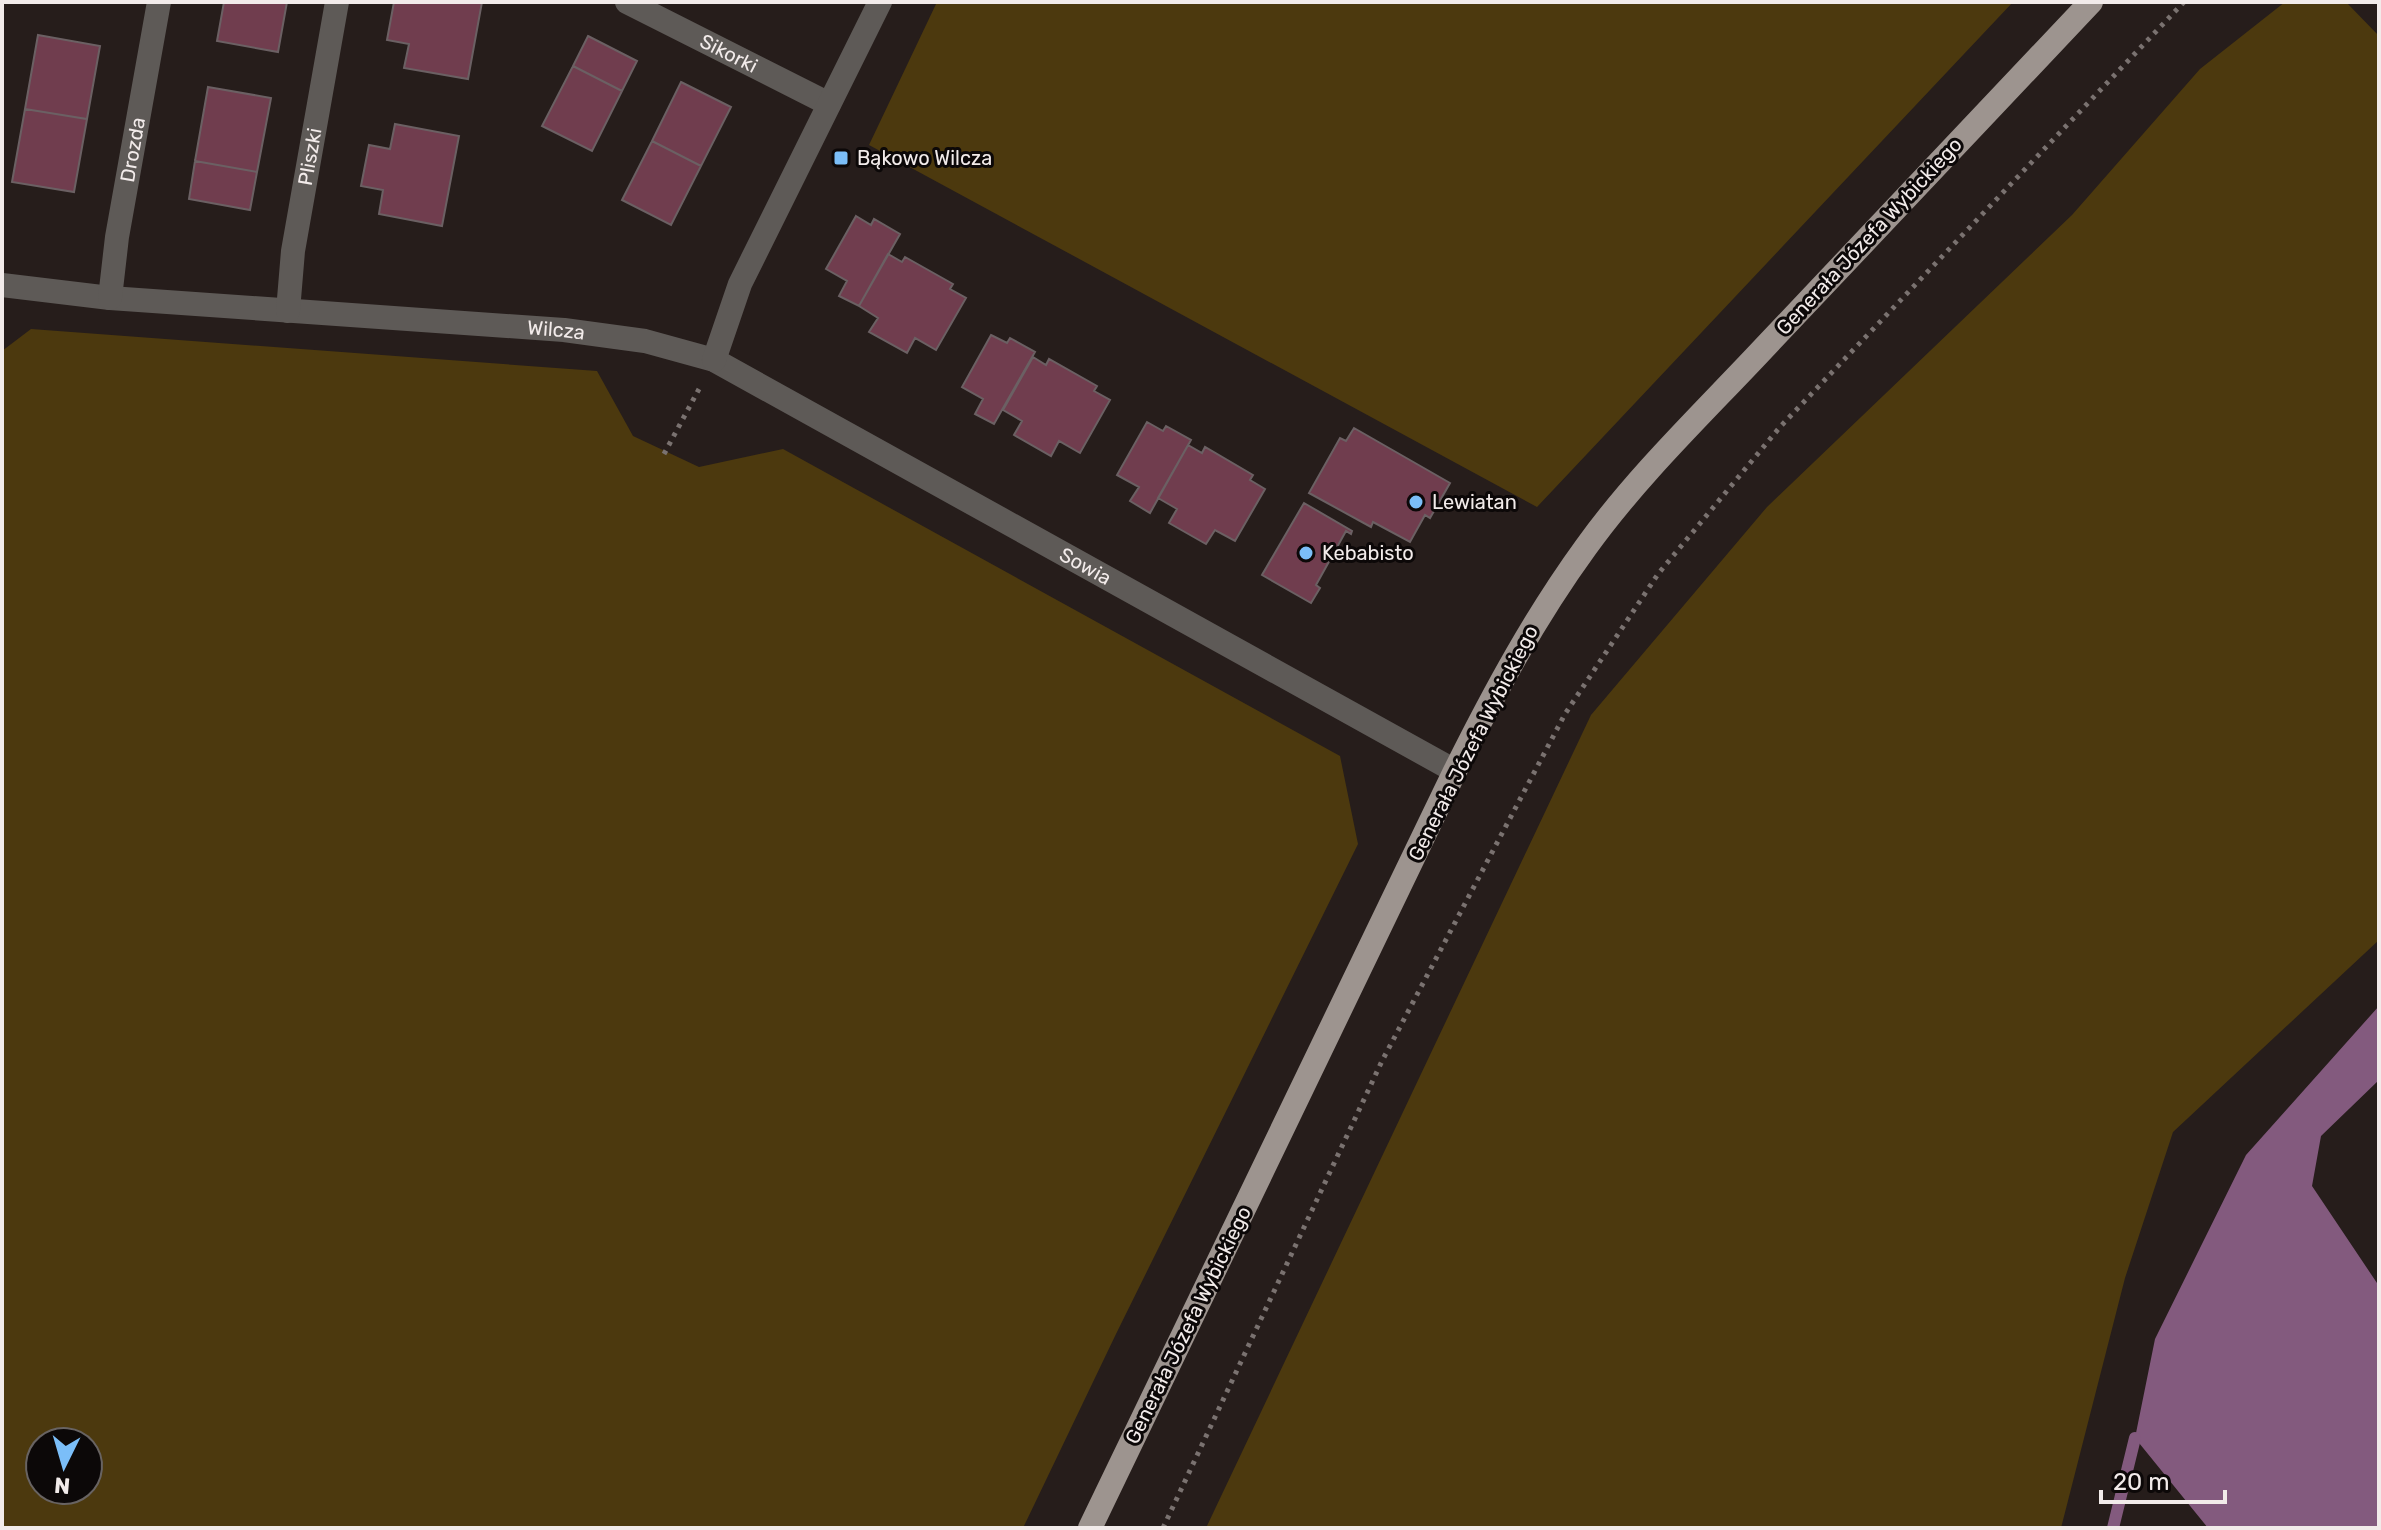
<svg xmlns="http://www.w3.org/2000/svg" width="2381" height="1530" viewBox="0 0 2381 1530" font-family="Rubik,sans-serif">
<style>
.green{fill:#4c390e;fill-rule:evenodd}
.water{fill:#835a7e}
.lines{fill:none;stroke-linecap:round;stroke-linejoin:round}
.stream{stroke:#835a7e;stroke-width:12}
.building{fill:#703d4e;stroke:#6b6063;stroke-width:2}
.path{stroke:#7a7270;stroke-width:5;stroke-dasharray:4 6;stroke-linecap:butt}
.minor{stroke:#5e5a57;stroke-width:24}
.major{stroke:#9d948f;stroke-width:24}
.poi-dot{fill:#7bbef8;stroke:#0c0808;stroke-width:3}
.labels{text-anchor:middle;dominant-baseline:central;stroke-width:6;stroke-linejoin:round;paint-order:stroke}
.street-label{font-size:20px;fill:#f2ebea;stroke:#0c0808}
.poi-label{font-size:20px;fill:#f2ebea;stroke:#0c0808;text-anchor:start}
</style>
<rect width="100%" height="100%" fill="#261d1b"/>
<path class="green" d="M937,2H2013L1537,507L869,145Z
M2285,2H2346L2379,36V940L2173,1132L2125,1278L2061,1528H1206L1591,715L1767,507L2072,215L2200,69Z
M31,329L597,371L633,436L699,467L783,449L1340,756L1358,844L1116,1334L1023,1528H2V351ZM40,1442H88V1490H40Z"/>
<path class="water" d="M2379,1006V1080L2321,1136L2312,1186L2379,1286V1528H2208L2135,1438L2155,1339L2246,1155Z"/>
<g class="lines">
<path class="stream" d="M2113,1528L2135,1438"/>
</g>
<path class="building" d="M224,2H287L278,52L217,41Z
M394,2H482L468,79L404,68L409,44L387,40Z
M38,35L100,46L87,119L25,109Z
M588,36L637,61L622,91L573,66Z
M573,66L622,91L592,151L542,126Z
M681,82L731,107L701,166L652,141Z
M208,87L271,98L257,172L195,161Z
M25,109L87,119L74,192L12,182Z
M395,124L459,136L442,226L379,214L383,190L361,186L369,145L390,149Z
M652,141L701,166L671,225L622,200Z
M195,161L257,172L250,210L189,199Z
M856,216L871,225L874,219L900,234L859,306L839,296L847,281L826,269Z
M888,254L902,262L905,257L953,284L950,289L966,298L936,350L915,338L907,353L869,332L878,318L859,306Z
M991,335L1007,343L1010,338L1035,352L994,424L975,414L983,399L962,387Z
M1033,357L1046,365L1049,359L1097,386L1094,391L1110,400L1080,453L1059,441L1051,456L1014,435L1022,421L1003,410Z
M1147,422L1163,431L1166,426L1191,440L1150,513L1130,501L1139,487L1117,475Z
M1354,428L1450,483L1430,518L1425,515L1410,542L1373,522L1371,527L1309,493L1340,438L1346,441Z
M1188,445L1202,453L1205,447L1253,475L1250,480L1265,489L1235,541L1215,530L1206,544L1169,523L1177,509L1158,498Z
M1304,503L1352,531L1351,534L1346,531L1316,585L1320,588L1311,603L1262,575Z"/>
<g class="lines">
<path class="path" d="M664,454L699,389
M1163,1528L1382,1061L1565,714L1658,574L1780,427L2184,2"/>
<g class="minor">
<path id="s1" d="M627,2L829,104"/>
<path id="s2" d="M2,285L110,298L564,330L645,341L714,360L1455,771"/>
<path id="s3" d="M110,298L117,237L159,2"/>
<path id="s4" d="M288,311L293,251L337,2"/>
<path d="M714,360L740,284L880,2"/>
</g>
<path class="major" d="M1090,1528L1455,771C1494,693 1535,617 1586,547C1637,476 1703,413 1763,349C1872,233 1981,117 2091,2"/>
</g>
<g class="poi-dot">
<rect x="833" y="150" width="16" height="16" rx="4"/>
<circle cx="1416" cy="502" r="8"/>
<circle cx="1306" cy="553" r="8"/>
</g>
<g class="labels">
<g class="street-label">
<text stroke="none"><textPath href="#s1" startOffset="114">Sikorki</textPath></text>
<text stroke="none"><textPath href="#s3" startOffset="150">Drozda</textPath></text>
<text stroke="none"><textPath href="#s4" startOffset="156">Pliszki</textPath></text>
<text transform="translate(1869 236) rotate(-47)">Generała Józefa Wybickiego</text>
<text stroke="none"><textPath href="#s2" startOffset="556">Wilcza</textPath></text>
<text stroke="none"><textPath href="#s2" startOffset="1142">Sowia</textPath></text>
<text transform="translate(1473 743) rotate(-63)">Generała Józefa Wybickiego</text>
<text transform="translate(1188 1325) rotate(-64)">Generała Józefa Wybickiego</text>
</g>
<g class="poi-label">
<text x="857" y="158">Bąkowo Wilcza</text>
<text x="1432" y="502">Lewiatan</text>
<text x="1322" y="553">Kebabisto</text>
</g>
</g>
<rect width="2381" height="1530" fill="none" stroke="#f2ebea" stroke-width="8"/>
<g transform="translate(64 1466) rotate(185)"><circle r="38" fill="#0c0808" stroke="#686362" stroke-width="2"/>
<path d="M0-6L14 30L0 20L-14 30Z" fill="#7bbef8"/>
<text y="-12" font-size="22" font-weight="bold" text-anchor="middle" fill="#f2ebea">N</text>
</g>
<path d="M2101 1490v12h124v-12" fill="none" stroke="#f2ebea" stroke-width="4"/>
<text x="2113" y="1490" font-size="24" fill="#f2ebea" stroke="#0c0808" stroke-width="6" paint-order="stroke">20 m</text>
</svg>
